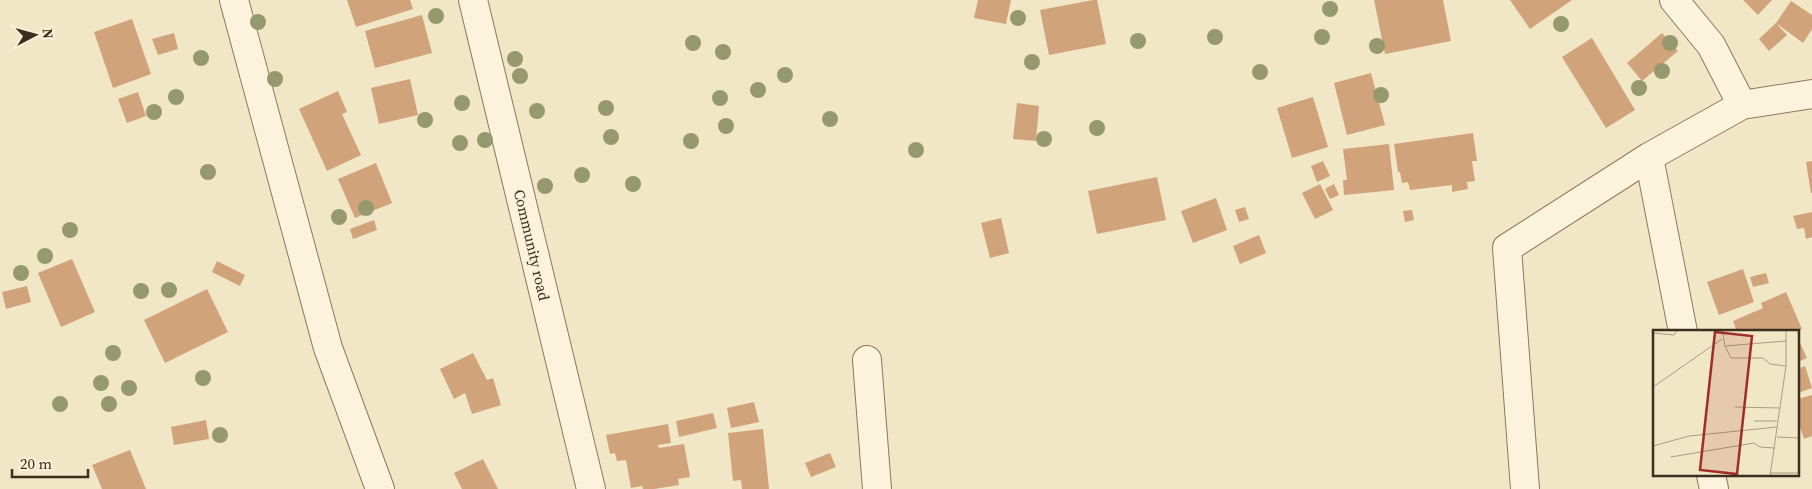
<svg xmlns="http://www.w3.org/2000/svg" width="1812" height="489" viewBox="0 0 1812 489" font-family="'Source Serif 4',serif">
<style>
.building{fill:#d0a37b}
.lines{fill:none;stroke-linecap:round;stroke-linejoin:round}
.minor-casing{stroke:#8d785b;stroke-width:30}
.minor{stroke:#fbf3db;stroke-width:28}
.tree{fill:#95996d}
.labels{text-anchor:middle;dominant-baseline:central;stroke-width:4;stroke-linejoin:round;paint-order:stroke}
.street-label{font-size:15px;fill:#3d2f1f;stroke:#f8f0d7}
.inset-road{fill:none;stroke:#a99d83;stroke-width:1}
.view{fill:#a02d27;fill-opacity:0.15;stroke:#a02d27;stroke-width:2.5}
.inset-edge{fill:none;stroke:#3d2f1f;stroke-width:2.5}
</style>
<rect width="100%" height="100%" fill="#f1e6c6"/>
<path class="building" d="M347,0H410L413,9L356,27Z
M978,0H1011L1006,24L974,18Z
M1093,0H1097L1106,44L1049,55L1040,10Z
M1374,0H1443L1451,41L1385,54Z
M1510,0H1572L1530,29Z
M1743,0H1772L1758,15Z
M1791,1L1812,15V29L1803,43L1776,23L1787,35L1769,51L1759,39L1776,23Z
M422,15L432,53L375,68L365,31Z
M132,19L151,74L113,88L94,32Z
M174,33L178,49L158,55L152,39Z
M1662,33L1678,51L1642,81L1627,63Z
M1592,38L1635,110L1606,128L1562,57Z
M1371,73L1385,125L1347,135L1334,83Z
M410,79L418,115L379,124L371,88Z
M338,91L347,112L342,114L361,155L327,171L299,109Z
M138,92L146,116L127,123L118,99Z
M1313,97L1328,147L1292,158L1277,108Z
M1017,103L1039,106L1036,141L1013,139Z
M1473,133L1477,161H1472L1475,181L1467,182L1468,189L1452,192V185L1410,190L1408,182L1402,183L1400,172H1398L1394,144Z
M1389,144L1394,190L1344,195L1343,180H1347L1343,149Z
M1323,161L1330,176L1317,182L1311,166Z
M1812,161V193H1811L1806,162Z
M376,163L392,203L355,218L338,179Z
M1157,177L1166,220L1097,234L1088,191Z
M1320,184L1333,210L1315,219L1302,193Z
M1334,184L1339,195L1330,199L1325,189Z
M1216,198L1227,230L1193,243L1181,211Z
M1245,207L1249,219L1239,222L1235,210Z
M1412,210L1414,220L1405,222L1403,211Z
M1812,212V237L1806,239L1804,228L1797,229L1793,216Z
M1001,218L1009,253L990,258L981,223Z
M374,220L377,230L353,239L350,229Z
M1259,235L1266,253L1240,264L1233,246Z
M72,259L95,312L61,327L38,273Z
M217,261L245,275L240,286L212,272Z
M1743,269L1754,302L1719,315L1707,282Z
M1766,273L1769,283L1753,287L1750,277Z
M27,286L31,302L6,309L2,292Z
M207,289L228,332L165,363L144,320Z
M1786,292L1802,329L1796,332H1747V330L1737,332L1733,321L1763,308L1761,303Z
M1798,339L1807,358L1798,362Z
M473,353L487,380L493,378L501,405L472,414L465,393L454,399L440,369Z
M1805,366L1812,388L1798,393V369Z
M1812,395V436L1804,439L1798,422V399Z
M754,402L759,422L731,428L727,408Z
M713,413L717,428L679,437L676,421Z
M206,420L209,439L174,445L171,427Z
M668,424L671,443L658,445L659,448L684,444L690,477L678,479L679,485L654,489H643L642,486L631,488L626,460L617,461L615,453L610,454L606,435Z
M763,429L769,489H742L741,480L733,481L728,433Z
M130,450L146,489H102L92,465Z
M830,453L836,467L811,477L805,463Z
M483,459L498,489H462L454,473Z"/>
<g class="lines">
<defs>
<path id="minor" d="M234,0L328,348L380,489
M473,0L591,489
M1674,0L1711,45L1742,105
M1683,332L1649,157L1742,105L1812,94
M867,360L877,489
M1711,475L1714,489
M1525,489L1507,248L1649,157"/>
</defs>
<use href="#minor" class="minor-casing"/>
<use href="#minor" class="minor"/>
</g>
<g class="tree">
<circle cx="1330" cy="9" r="8"/>
<circle cx="436" cy="16" r="8"/>
<circle cx="1018" cy="18" r="8"/>
<circle cx="258" cy="22" r="8"/>
<circle cx="1561" cy="24" r="8"/>
<circle cx="1215" cy="37" r="8"/>
<circle cx="1322" cy="37" r="8"/>
<circle cx="1138" cy="41" r="8"/>
<circle cx="693" cy="43" r="8"/>
<circle cx="1670" cy="43" r="8"/>
<circle cx="1377" cy="46" r="8"/>
<circle cx="723" cy="52" r="8"/>
<circle cx="201" cy="58" r="8"/>
<circle cx="515" cy="59" r="8"/>
<circle cx="1032" cy="62" r="8"/>
<circle cx="1662" cy="71" r="8"/>
<circle cx="1260" cy="72" r="8"/>
<circle cx="785" cy="75" r="8"/>
<circle cx="520" cy="76" r="8"/>
<circle cx="275" cy="79" r="8"/>
<circle cx="1639" cy="88" r="8"/>
<circle cx="758" cy="90" r="8"/>
<circle cx="1381" cy="95" r="8"/>
<circle cx="176" cy="97" r="8"/>
<circle cx="720" cy="98" r="8"/>
<circle cx="462" cy="103" r="8"/>
<circle cx="606" cy="108" r="8"/>
<circle cx="537" cy="111" r="8"/>
<circle cx="154" cy="112" r="8"/>
<circle cx="830" cy="119" r="8"/>
<circle cx="425" cy="120" r="8"/>
<circle cx="726" cy="126" r="8"/>
<circle cx="1097" cy="128" r="8"/>
<circle cx="611" cy="137" r="8"/>
<circle cx="1044" cy="139" r="8"/>
<circle cx="485" cy="140" r="8"/>
<circle cx="691" cy="141" r="8"/>
<circle cx="460" cy="143" r="8"/>
<circle cx="916" cy="150" r="8"/>
<circle cx="208" cy="172" r="8"/>
<circle cx="582" cy="175" r="8"/>
<circle cx="633" cy="184" r="8"/>
<circle cx="545" cy="186" r="8"/>
<circle cx="366" cy="208" r="8"/>
<circle cx="339" cy="217" r="8"/>
<circle cx="70" cy="230" r="8"/>
<circle cx="45" cy="256" r="8"/>
<circle cx="21" cy="273" r="8"/>
<circle cx="169" cy="290" r="8"/>
<circle cx="141" cy="291" r="8"/>
<circle cx="113" cy="353" r="8"/>
<circle cx="203" cy="378" r="8"/>
<circle cx="101" cy="383" r="8"/>
<circle cx="129" cy="388" r="8"/>
<circle cx="60" cy="404" r="8"/>
<circle cx="109" cy="404" r="8"/>
<circle cx="220" cy="435" r="8"/>
</g>
<g class="labels">
<g class="street-label">
<text transform="translate(532 245) rotate(77)">Community road</text>
</g>
</g>
<g transform="translate(1653 330)">
<rect width="146" height="146" fill="#f1e6c6"/>
<path class="inset-road" d="M69,0L72,16L133,11M0,3L21,5L24,0M72,16L78,28H110L117,34L133,36M0,57L69,9M82,77L126,78M101,91H124M124,107L147,108M0,116L36,106L124,97M18,127L101,113L107,117L122,118M117,143H147M117,146L133,36V0"/>
<path class="view" d="M62,2L99,6L84,144L47,140Z"/>
<rect width="146" height="146" class="inset-edge"/>
</g>
<g transform="translate(35 35) rotate(84)" stroke="#f8f0d7" stroke-width="4" paint-order="stroke">
<path d="M0-4L9 19L0 12L-9 19Z" fill="#3d2f1f"/>
<text y="-8" font-size="14" font-weight="bold" text-anchor="middle" fill="#3d2f1f">N</text>
</g>
<path d="M12 469v8h76v-8" fill="none" stroke="#3d2f1f" stroke-width="2.5"/>
<text x="20" y="469" font-size="15" fill="#3d2f1f" stroke="#f8f0d7" stroke-width="4" paint-order="stroke">20 m</text>
</svg>
